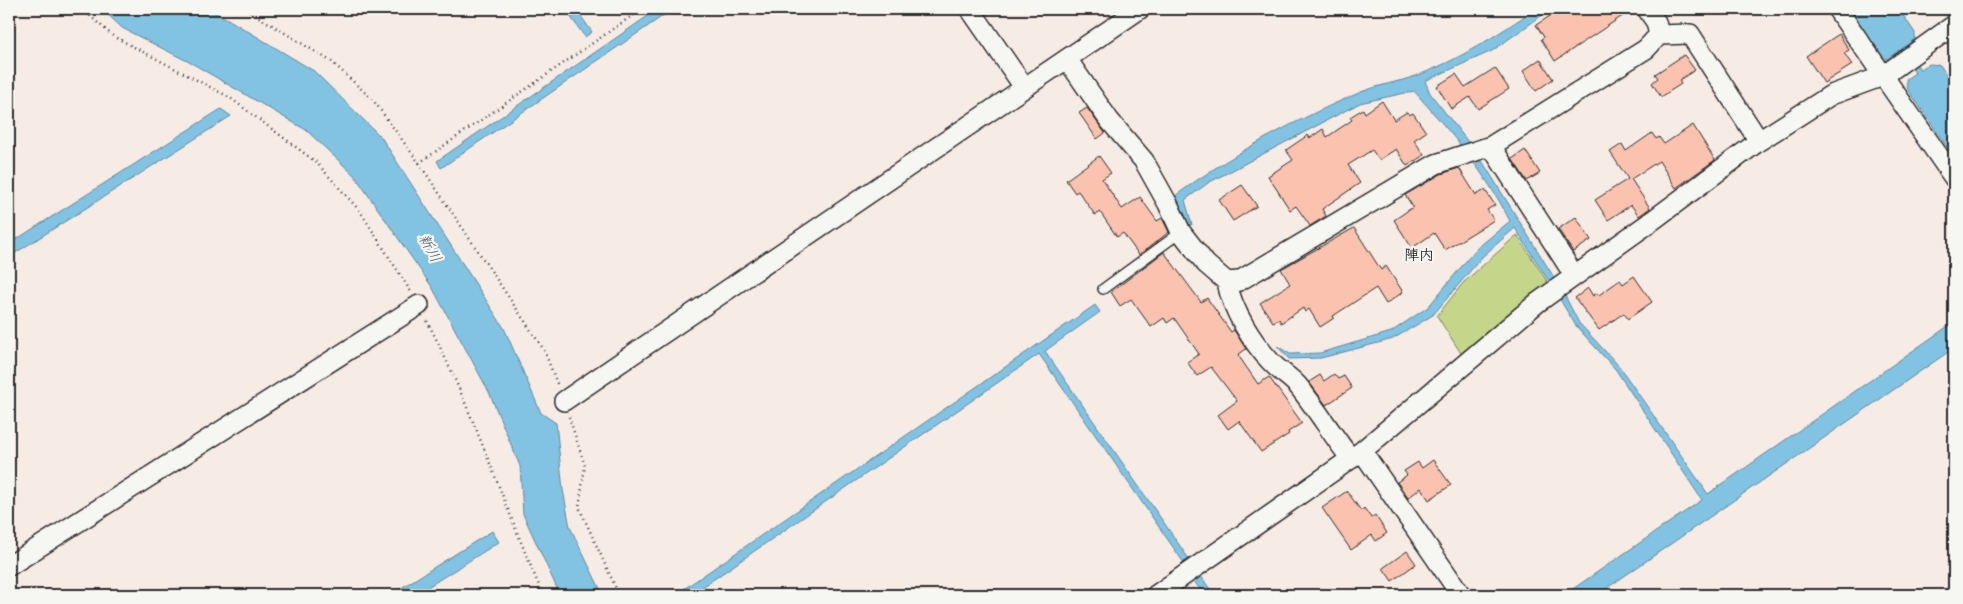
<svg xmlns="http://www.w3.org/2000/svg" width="1963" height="604" viewBox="0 0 1963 604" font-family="'Comic Neue','Klee One',sans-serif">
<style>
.green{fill:#c5d68a;stroke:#78805a}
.water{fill:#82c3e3;stroke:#5f8699}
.building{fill:#fac2af;stroke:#2b2b2b}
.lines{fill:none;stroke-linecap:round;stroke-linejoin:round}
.lane-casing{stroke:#2b2b2b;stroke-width:12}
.street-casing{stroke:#2b2b2b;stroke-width:22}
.path{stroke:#2b2b2b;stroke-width:2.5;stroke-dasharray:1 4;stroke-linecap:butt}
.lane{stroke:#f6f6f2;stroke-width:9}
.street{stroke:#f6f6f2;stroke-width:19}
.labels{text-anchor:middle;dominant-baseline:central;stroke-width:4.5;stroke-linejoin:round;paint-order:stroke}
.water-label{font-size:15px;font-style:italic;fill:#455962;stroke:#f6f6f2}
.neighbourhood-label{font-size:15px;font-weight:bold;fill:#2b2b2b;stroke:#f6f6f2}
</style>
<rect width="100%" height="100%" fill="#f7ece5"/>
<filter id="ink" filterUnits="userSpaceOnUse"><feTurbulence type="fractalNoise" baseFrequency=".02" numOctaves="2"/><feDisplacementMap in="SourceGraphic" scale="10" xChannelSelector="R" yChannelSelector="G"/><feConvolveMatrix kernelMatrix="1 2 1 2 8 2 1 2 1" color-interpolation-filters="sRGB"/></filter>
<g filter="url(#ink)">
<path class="green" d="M1517,235L1550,286L1464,358L1437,316L1463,283Z"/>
<path class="water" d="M102,9H207L226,18L314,71L381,137L504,328L541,413L556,423L563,490L570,527L603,595H560L523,514L520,466L489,392L432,287L355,176L306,130L193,64L122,28Z
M565,9H576L592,32L585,37Z
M658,9H673L441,168L437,161Z
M1535,9H1551L1492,51L1425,81L1430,93L1479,156L1555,279L1550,283L1515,228L1482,257L1433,315L1393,339L1321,358L1289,359L1277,346L1290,354L1320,353L1391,332L1428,307L1476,249L1510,221C1485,171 1451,133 1414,91L1360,103L1208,183L1185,200L1192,225L1186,223L1175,196C1231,154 1297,119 1361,92C1379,85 1398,82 1416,76C1459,60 1497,35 1535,9Z
M1848,9H1899L1915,33V39L1904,47L1920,69L1930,64L1940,65L1954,86V157L1907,88L1906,79L1915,73L1899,50L1887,59L1880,56Z
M221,109L231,116L9,257V244Z
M1565,296L1579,323L1619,366L1708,494L1954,322V348L1597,595H1564L1702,500L1616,370L1576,326L1559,298Z
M1095,305L1100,312L1045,351L1189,559L1184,563L1039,354L691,595H675Z
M492,531L499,542L415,595H390Z
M1201,576L1214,595H1204L1194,581Z"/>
<path class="building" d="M1561,9H1633L1555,61L1541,39L1544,37L1536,25Z
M1839,34L1849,50L1844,53L1852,65L1824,83L1806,56Z
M1684,55L1695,70L1679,80L1681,84L1661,97L1652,83L1658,78L1655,74Z
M1540,59L1553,79L1536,91L1523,71Z
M1495,68L1509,89L1478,109L1470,97L1451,109L1437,86L1456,74L1465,87Z
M1382,101L1394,120L1407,112L1409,115L1413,113L1426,132L1414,140L1424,155L1407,166L1396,149L1379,160L1372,150L1348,165L1360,183L1322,209L1326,216L1310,226L1296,206L1290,210L1268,176L1293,160L1286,150L1308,135L1310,138L1323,129L1327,137L1352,120L1350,117L1363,109L1365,113Z
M1087,108L1105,133L1097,139L1079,113Z
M1693,125L1715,160L1676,188L1659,161L1631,179L1650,208L1639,216L1631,205L1608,220L1595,200L1628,179L1610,152L1622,144L1626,151L1652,133L1656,139L1659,137L1664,144Z
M1525,150L1540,173L1527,181L1512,159Z
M1099,156L1111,173L1102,179L1122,209L1140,197L1157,221L1162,218L1169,232L1139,255L1123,233L1117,237L1100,212L1095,215L1078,191L1075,193L1066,180Z
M1459,168L1476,195L1485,190L1495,205L1487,210L1494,220L1445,250L1434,233L1412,248L1394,220L1413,207L1405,195L1441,174Z
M1242,185L1257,206L1233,221L1219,200Z
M1576,217L1591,240L1573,252L1558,229Z
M1354,228L1381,270L1386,266L1403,292L1386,304L1376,288L1333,316L1334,318L1320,327L1309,309L1305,312L1303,308L1281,323L1279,319L1273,322L1260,303L1290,284L1281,269Z
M1164,252L1201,302L1207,298L1231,332L1234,330L1246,349L1238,355L1258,384L1269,377L1302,423L1288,432L1289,434L1261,452L1239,421L1228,429L1218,415L1237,401L1211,367L1197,376L1187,362L1199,354L1174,318L1167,323L1164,318L1151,327L1131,299L1120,306L1111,292Z
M1634,276L1652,302L1628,319L1624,313L1599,330L1575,298L1588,288L1593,296L1597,293L1599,295L1620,280L1623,284Z
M1334,374L1338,379L1344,376L1352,388L1326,405L1309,382L1320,375L1324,381Z
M1433,460L1451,485L1429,500L1421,488L1408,498L1397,482L1407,475L1404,471L1418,462L1422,468Z
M1347,491L1361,511L1364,508L1371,518L1375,515L1387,533L1376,541L1372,535L1351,550L1322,508Z
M1407,551L1416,564L1392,581L1383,568Z"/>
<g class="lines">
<defs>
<path id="lane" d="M1103,289L1181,232"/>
<path id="street" d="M970,9L1024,87
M1647,9L1656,22L1659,35
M1837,9L1954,178
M1067,59L1109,120L1144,161L1168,204L1181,232L1206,264L1227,282L1239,281L1436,164L1491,146L1646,49L1659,35L1690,34L1759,141
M1491,146L1574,275
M1227,282C1232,310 1252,342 1271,362C1279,371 1292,378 1299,387C1318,411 1333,436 1351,459
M564,401L1140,9
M1362,451L1461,595
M9,566L419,305
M1156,595L1362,451L1537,303L1649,223L1759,141L1831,95L1883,76L1954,25"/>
</defs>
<use href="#lane" class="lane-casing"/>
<use href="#street" class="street-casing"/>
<path class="path" d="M82,9L113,36L229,97L316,162L360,211L411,292
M246,9L332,62L373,100L419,163L544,350L558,386
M419,163L642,9
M427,321C472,408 504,505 543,595
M569,417L585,466L579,507L619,595"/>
<use href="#lane" class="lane"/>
<use href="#street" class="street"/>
</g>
</g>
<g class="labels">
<g class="water-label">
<text transform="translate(430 248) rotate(61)">新川</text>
</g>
<g class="neighbourhood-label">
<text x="1419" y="255">陣内</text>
</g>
</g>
<rect width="1963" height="604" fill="none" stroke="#f6f6f2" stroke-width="30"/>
<rect x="15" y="15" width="1933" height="574" fill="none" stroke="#2b2b2b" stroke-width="2" filter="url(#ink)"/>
</svg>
